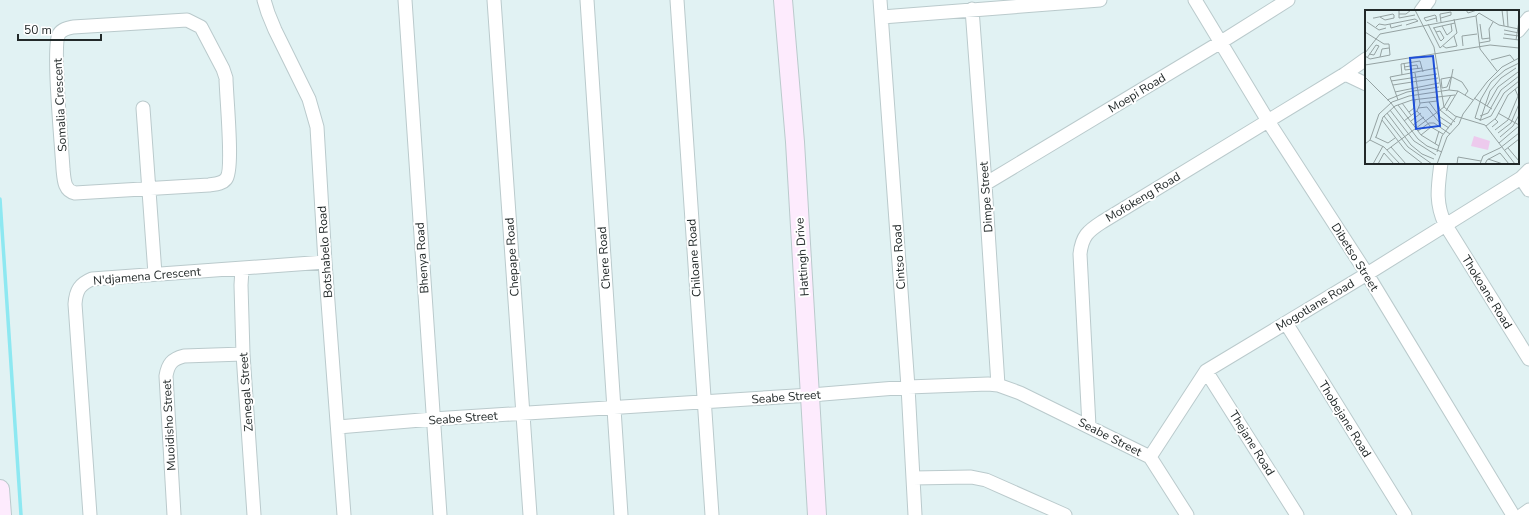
<svg xmlns="http://www.w3.org/2000/svg" width="1529" height="515" viewBox="0 0 1529 515" font-family="'Nunito Sans',sans-serif">
<style>
.lines{fill:none;stroke-linecap:round;stroke-linejoin:round}
.stream{stroke:#8de8f1;stroke-width:3.5}
.street-casing{stroke:#bacacc;stroke-width:15}
.secondary-casing{stroke:#bacacc;stroke-width:20}
.street{stroke:#fff;stroke-width:13}
.secondary{stroke:#fdebfd;stroke-width:18}
.labels{text-anchor:middle;dominant-baseline:central;stroke-width:4;stroke-linejoin:round;paint-order:stroke}
.street-label{font-size:12px;fill:#222929;stroke:#fff}
.inset-road{fill:none;stroke:#95a2a2;stroke-width:1}
.view{fill:#1d4ed8;fill-opacity:0.15;stroke:#1d4ed8;stroke-width:2}
.inset-edge{fill:none;stroke:#222929;stroke-width:2}
</style>
<rect width="100%" height="100%" fill="#e1f2f3"/>
<g class="lines">
<path class="stream" d="M0,199L21,515"/>
<defs>
<path id="street" d="M264,0L268,13L275,30L309,99L317,127L325,262L344,515
M405,0L440,515
M494,0L530,515
M587,0L621,515
M677,0L712,515
M880,0L908,387L915,515
M1195,0L1268,121L1367,274L1513,515
M972,9L985,184L998,385
M1421,11L1429,0
M882,17L1100,0
M187,20L201,27L223,69L226,78C226,94 234,170 226,179C222,184 215,184 209,185L75,193C64,191 64,179 63,169C62,149 52,45 59,34C62,29 68,28 73,27Z
M1518,31L1529,18
M1345,74L1366,84
M143,108L155,274
M1441,163C1438,187 1435,202 1445,224L1529,359
M1521,178L1529,190
M985,184L1221,42L1288,0
M242,269L241,285L243,354L254,515
M1286,323L1405,515
M1206,371L1297,515
M1089,426L1080,254C1082,236 1088,231 1102,222L1345,74L1366,59
M338,427L433,419L811,395L908,387L988,384L998,385L1020,393L1150,457L1187,515
M1150,457L1206,371L1367,274L1521,178L1529,170
M913,478L971,477L986,480L1065,515
M90,515L75,304C76,290 80,284 92,279L325,262
M174,515L166,376C168,364 172,359 184,356L243,354
M1522,515L1529,510"/>
<path id="secondary" d="M783,0L795,142L817,515
M0,489L2,515"/>
</defs>
<use href="#street" class="street-casing"/>
<use href="#secondary" class="secondary-casing"/>
<use href="#street" class="street"/>
<use href="#secondary" class="secondary"/>
</g>
<g class="labels">
<g class="street-label">
<text transform="translate(1137 93) rotate(-31)">Moepi Road</text>
<text transform="translate(60 105) rotate(-93)">Somalia Crescent</text>
<text transform="translate(986 197) rotate(-94)">Dimpe Street</text>
<text transform="translate(1143 197) rotate(-31)">Mofokeng Road</text>
<text transform="translate(325 252) rotate(-94)">Botshabelo Road</text>
<text transform="translate(512 257) rotate(-94)">Chepape Road</text>
<text transform="translate(802 257) rotate(-94)">Hattingh Drive</text>
<text transform="translate(899 257) rotate(-94)">Cintso Road</text>
<text transform="translate(1355 257) rotate(58)">Dibetso Street</text>
<text transform="translate(422 258) rotate(-94)">Bhenya Road</text>
<text transform="translate(604 258) rotate(-94)">Chere Road</text>
<text transform="translate(694 258) rotate(-94)">Chiloane Road</text>
<text transform="translate(147 276) rotate(-5)">N'djamena Crescent</text>
<text transform="translate(1487 292) rotate(58)">Thokoane Road</text>
<text transform="translate(1315 305) rotate(-31)">Mogotlane Road</text>
<text transform="translate(246 392) rotate(-94)">Zenegal Street</text>
<text transform="translate(786 397) rotate(-4)">Seabe Street</text>
<text transform="translate(463 418) rotate(-4)">Seabe Street</text>
<text transform="translate(1345 419) rotate(58)">Thobejane Road</text>
<text transform="translate(169 425) rotate(-93)">Muoidisho Street</text>
<text transform="translate(1110 437) rotate(27)">Seabe Street</text>
<text transform="translate(1252 443) rotate(58)">Thejane Road</text>
</g>
</g>
<g transform="translate(1365 10)">
<rect width="154" height="154" fill="#e1f2f3"/>
<path d="M109,126L125,131L123,140L106,136Z" fill="#edcaed"/>
<path class="inset-road" d="M34,0V8L50,5M50,0L69,37L79,97L90,106L120,115L150,154M101,0L103,3L112,0M137,0L139,16M142,0L143,17M34,4H41L46,0M8,8H9L28,4L29,5V8L20,10L15,7M71,8L61,11L59,8L70,5L71,6L72,12M76,8L86,5V2L75,4V5L76,12M2,12L14,20L21,18M25,14L26,18L37,15M63,14L75,38L92,23L89,9M115,14L117,29L125,28M77,16L82,25L87,21L86,14M11,17L14,14L20,15L50,9L53,11L41,15M68,18L90,13M69,18L75,30L76,31L79,28L75,21L71,22M139,20L154,23M0,22L19,34H24L25,45L5,49L0,46M139,24L154,26M138,28L154,30M151,30L154,11M114,33L125,31L124,19L128,12M78,36L81,38L92,36L89,26M98,36L97,26L112,24M0,43L15,24L111,6M15,47L17,39L24,38M2,48L11,35L14,36L9,45L4,44M126,50L145,45L149,50M39,53L40,60L57,58M154,53L140,60L126,72L116,89L110,108L116,110L126,106L139,83L154,71M0,55L125,35L154,38M39,57L52,55L53,59M132,61L115,39L111,6L114,3L134,15L154,19M37,65L36,54L55,51L58,62M0,67L26,93L53,129L62,136L77,142M86,67L82,77L77,78L76,69L87,67M87,67L97,72L103,81L100,85M26,71L72,64M28,75L73,68M84,80L88,59M30,82L74,73M71,87L75,100L90,112M109,88L127,99M22,90L42,82L74,77M33,90L25,67L72,58M64,92L75,107L87,115M37,93L46,105M55,93L72,91M33,95L56,125L74,136M122,96L133,77L153,62M53,98L62,97L73,111L84,118M25,100L49,131L71,145M52,101L66,117L78,124M81,101L93,81M44,102L49,98L50,90M22,103L46,135L57,144L69,149M133,103L154,115M19,106L43,137L67,154M115,106L123,103L136,80L154,66M17,110L40,140L58,154M39,111L52,101L55,94L50,63M46,111L56,103M115,111L125,81L136,68L151,58M64,113H69L85,124M48,115L59,107M121,116L131,108L143,85L154,76M127,117L133,112L130,109M130,120L143,110L153,86L150,79M53,121L64,113M133,123L146,113L154,94M56,125L66,117M10,127L23,133L30,128M11,127L18,107L30,96L47,90L90,85M135,127L148,116L154,105M5,130L19,137L35,154M134,133L154,116M0,134L5,130L14,104L27,92L44,86L84,80L93,81L108,90M70,134L74,121M26,137L41,154M143,138L154,151M22,140L79,97L86,85M140,140L154,129M72,142L77,126L92,106M123,149L138,154M8,154L18,136M13,154L19,143L29,154M72,154L82,127L94,114L98,104L122,72L137,57L154,48M92,154L93,147L116,151M115,154L118,146L135,138L154,123M120,154L122,150L135,143L144,154"/>
<path class="view" d="M68,46L75,116L51,119L45,48Z"/>
<rect width="154" height="154" class="inset-edge"/>
</g>
<path d="M18 34v6h83v-6" fill="none" stroke="#222929" stroke-width="2"/>
<text x="24" y="34" font-size="12" fill="#222929" stroke="#ffffff" stroke-width="3" paint-order="stroke">50 m</text>
</svg>
